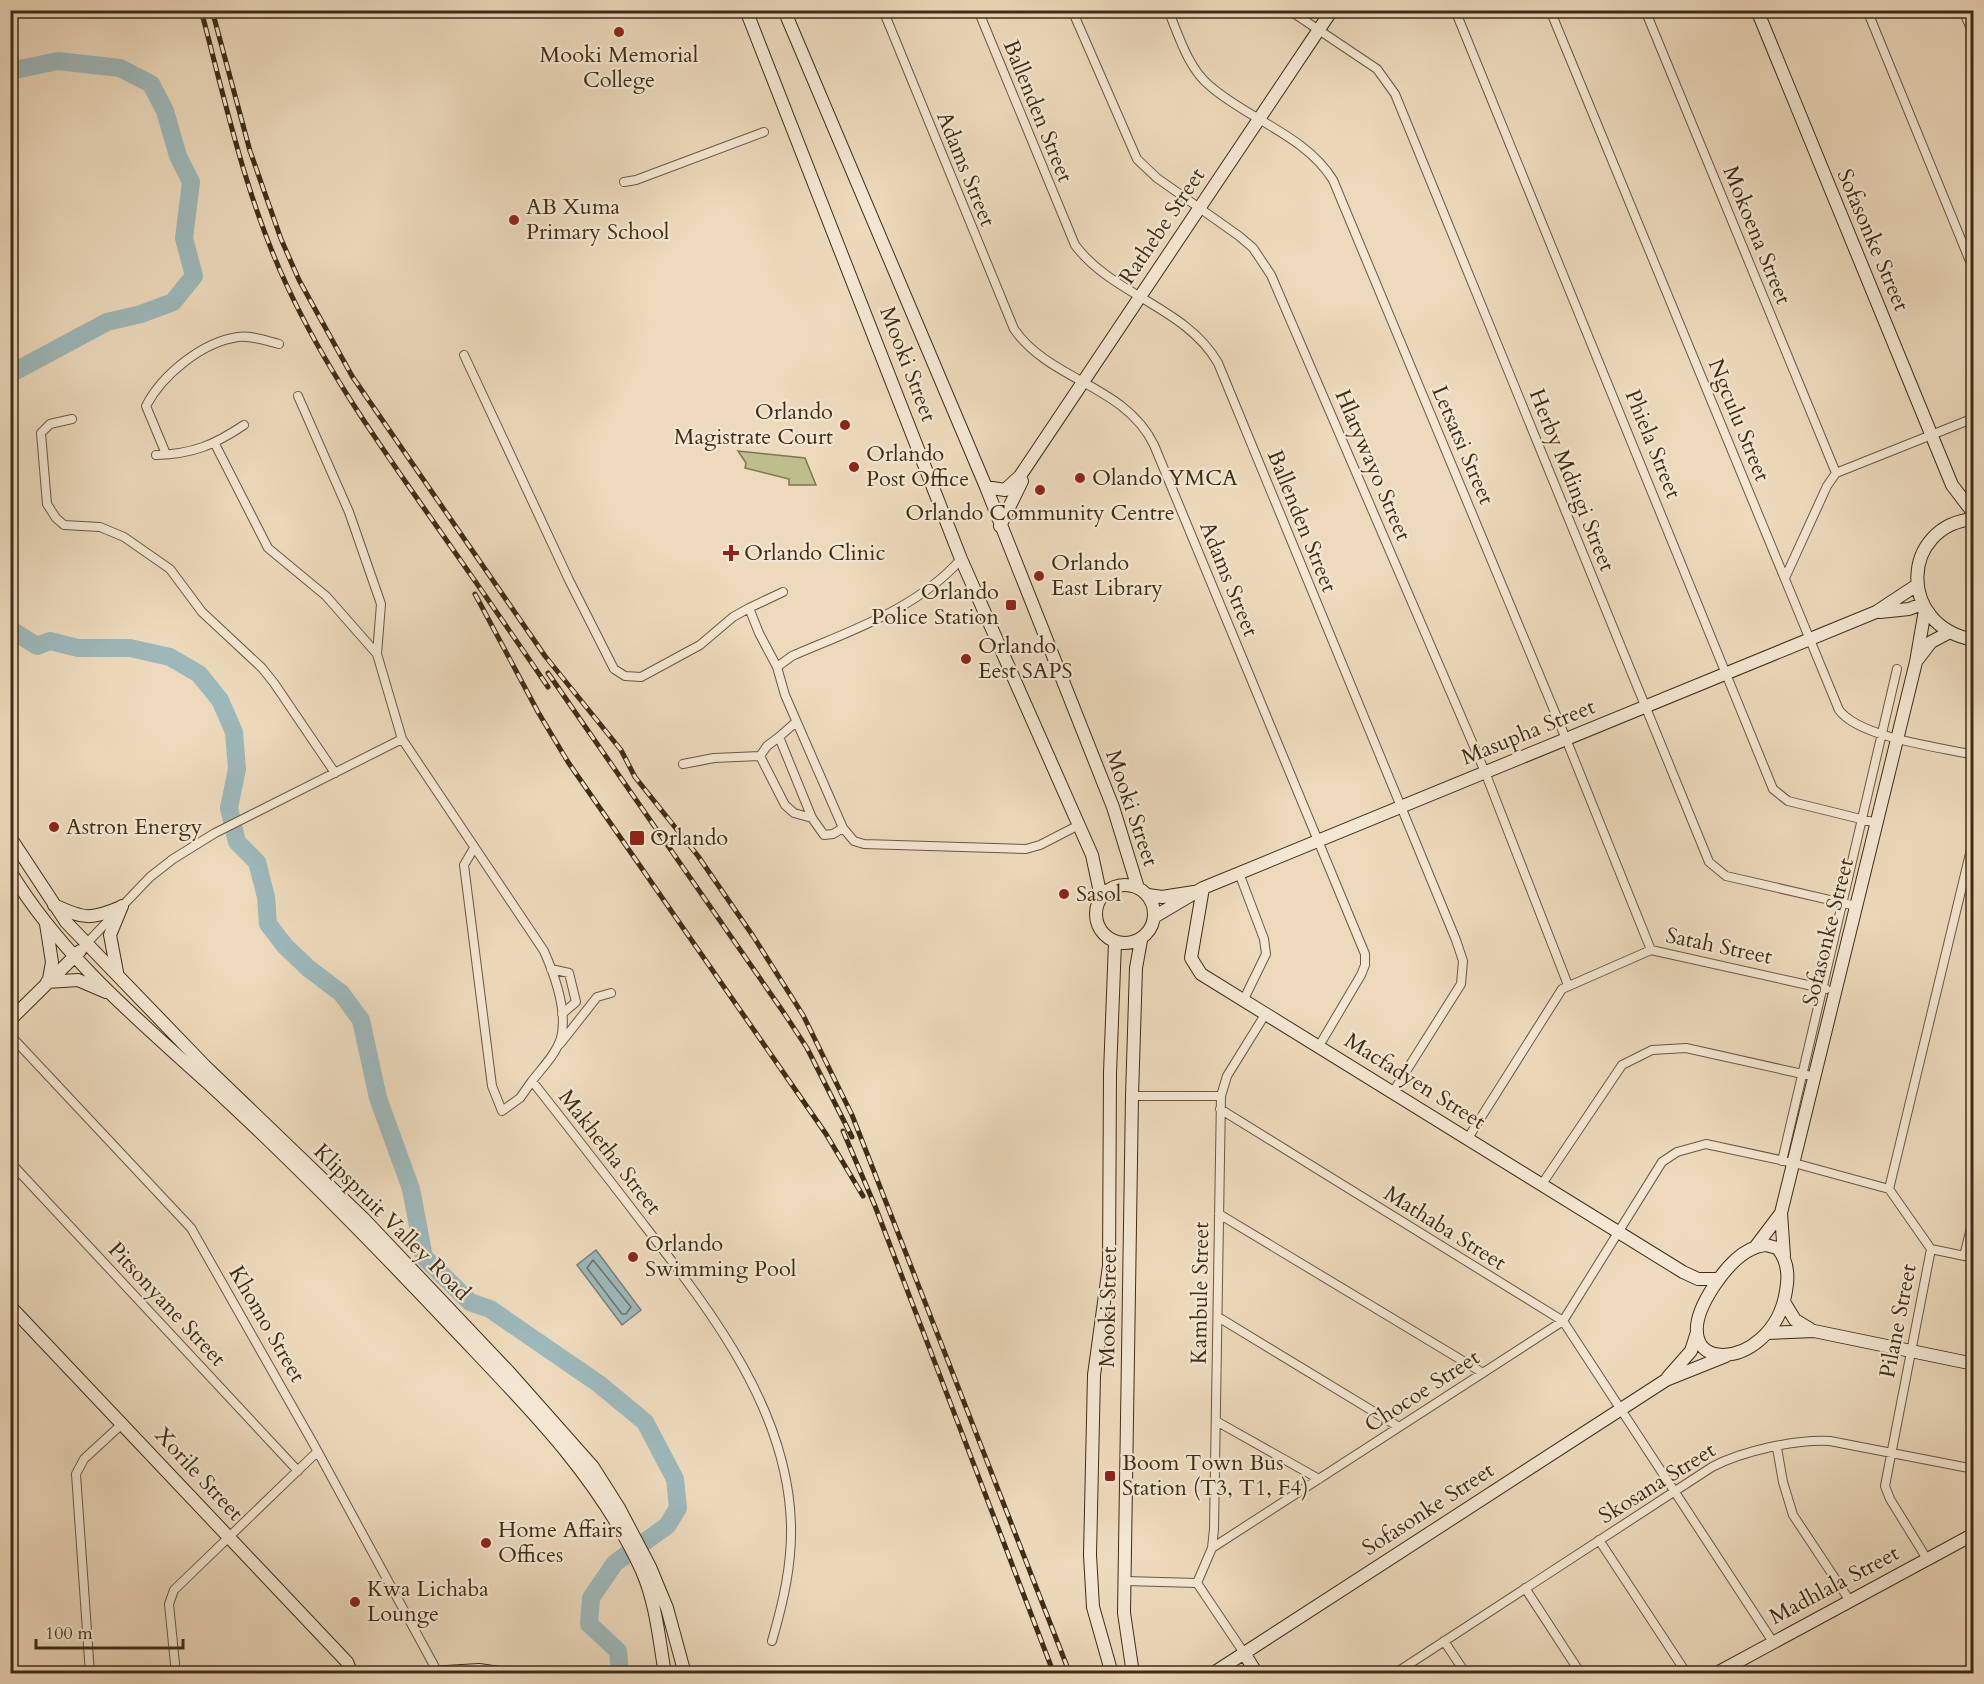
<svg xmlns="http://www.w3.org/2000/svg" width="1984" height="1684" viewBox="0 0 1984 1684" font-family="Cardo,serif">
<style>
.green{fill:#bebe8c;stroke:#7e7651;stroke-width:1.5}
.water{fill:#9db8ba;stroke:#778078;stroke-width:1.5}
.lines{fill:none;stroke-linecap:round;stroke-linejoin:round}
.shore{stroke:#6e7268;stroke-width:1.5}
.river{stroke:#9db8ba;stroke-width:18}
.street-casing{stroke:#6a5840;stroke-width:10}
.secondary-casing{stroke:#3e2d16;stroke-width:14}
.street{stroke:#f3e7d3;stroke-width:8}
.secondary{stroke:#f3e7d3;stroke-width:12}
.rail-casing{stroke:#3e2d16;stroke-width:5}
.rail{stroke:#f3e7d3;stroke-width:3;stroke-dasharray:9;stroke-linecap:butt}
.poi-dot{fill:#8f2418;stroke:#f3e7d3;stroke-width:2}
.labels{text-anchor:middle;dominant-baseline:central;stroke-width:4.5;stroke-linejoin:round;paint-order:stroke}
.poi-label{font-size:22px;fill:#3e2d16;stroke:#f3e7d3;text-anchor:start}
.street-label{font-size:22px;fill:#3e2d16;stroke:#f3e7d3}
</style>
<rect width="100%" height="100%" fill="#eddabc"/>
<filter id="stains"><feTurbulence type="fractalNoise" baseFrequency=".00333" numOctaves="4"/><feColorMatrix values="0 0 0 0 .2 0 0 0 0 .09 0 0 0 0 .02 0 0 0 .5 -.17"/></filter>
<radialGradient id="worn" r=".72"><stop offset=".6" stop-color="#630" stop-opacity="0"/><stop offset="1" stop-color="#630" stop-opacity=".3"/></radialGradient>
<path class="green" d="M738,451L805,458L816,485H789V479L745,468L746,463Z"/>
<path class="water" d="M596,1250L641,1310L622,1325L577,1265Z"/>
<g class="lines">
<path class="shore" d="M593,1260L631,1307L626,1314H622L587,1268Z"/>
<path class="river" d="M10,71L58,61L120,68L151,84L165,111L178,156L191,182L184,238L194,276L173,302L141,314L107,322L10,374
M10,629L37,646L50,641L78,648H130L170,657L199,674L220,700L234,732L237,769L229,808L237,842L257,862L266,897L268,924L285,946L308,968L341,993L361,1020L378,1098L411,1189L424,1257L470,1302L490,1309L599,1384L645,1422L675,1479L678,1508L667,1526L615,1563L591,1598L589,1624L618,1651L620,1674"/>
<defs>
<path id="street" d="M883,10L1014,329C1050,381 1125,385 1154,445L1365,954V965L1361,975L1319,1046
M978,10L1075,245C1112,295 1186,307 1218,363L1456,940L1463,961L1461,984L1393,1092
M1072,10L1137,159L1157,178L1239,236L1253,248L1271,275L1485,772L1568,985
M1168,10C1179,36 1188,68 1210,86C1249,120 1305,135 1333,180L1566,739L1651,950
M1289,10L1377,69L1395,94L1709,862L1726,876L1856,906
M1455,10L1773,789L1788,801L1877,823
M1550,10L1839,710C1860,738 1940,747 1974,755
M1645,10L1836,473
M1867,10L1974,271
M1963,10L1974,36
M624,182L636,180L764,132
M464,355L569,580L614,669L625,676L641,677L700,645L733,617L749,608L759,633L777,667
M298,396L349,512L381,604L377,654L402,739L544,951C555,976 568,1011 561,1038C556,1054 542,1068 532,1081C569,1128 605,1174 641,1221C709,1309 788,1408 791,1525C792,1565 783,1603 772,1641
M72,419L50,424L41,433L47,504L56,518L64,525L100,527L124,537L170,569L202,612L262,668L274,683L335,773
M215,444L268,548L326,596L377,654
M166,454L146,406C162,375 202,342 238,337C251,335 267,341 279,344
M156,455C193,454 214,445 244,425
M961,559C917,609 852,630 792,656L777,667L785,695L843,828L854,841L864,844L1026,849L1040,845L1079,825
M1785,578L1827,486L1836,473L1974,418
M749,608L783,592
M796,722L779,737L812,818L824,835L833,834L843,828
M779,737L767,746L760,756L785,805L794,813L812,818
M683,764L714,758L760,756
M474,848L464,865L492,1086L502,1111L520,1098L532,1081
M1239,873L1264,939L1266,954L1244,999
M86,944L150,877L173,859L215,833L402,739
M551,969L569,973L576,1002L562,1014
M10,1035L191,1228L313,1443L437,1671
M560,1044L597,997L611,993
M1132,1096H1221
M1220,1109L1563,1321L1773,1642
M1468,1138L1562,989L1651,950L1826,989
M1782,1161L1897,669
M10,1162L298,1471
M1542,1184L1622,1065L1652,1050L1686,1048L1807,1075
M1889,1189L1974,837
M1219,1214L1483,1373
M1931,1249L1974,1258
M1964,1256L1974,1216
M1218,1317L1399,1427
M1216,1421L1319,1479
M1777,1448L1783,1482L1793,1515L1850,1601
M1599,1540L1687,1674
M1212,1548L1563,1321L1662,1162L1677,1152L1706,1144L1794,1163L1889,1189L1931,1249L1885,1486L1890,1499L1927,1559
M1125,1581L1197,1583L1244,1653
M1197,1583L1212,1548L1214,1529L1221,1096L1227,1076L1266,1013
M1525,1588L1581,1674
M1444,1641L1466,1674
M90,1674L76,1474L84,1459L123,1423
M176,1674L169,1604L174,1590L317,1452
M1394,1674L1712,1467C1742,1451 1796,1439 1830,1441L1974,1469"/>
<path id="secondary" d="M746,10L961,559L1092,855L1101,897
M784,10L986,487L1113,807L1138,888
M1757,10L1952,485L1974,514
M986,487L1005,490L1020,476L1332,10
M1974,519C1901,525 1896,626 1974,640
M1000,526L1022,481
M1880,612L1909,609L1922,604
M1918,659L1931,642L1948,633
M10,837L66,922L205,1066L363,1218L508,1371L593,1467L619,1508L650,1567L667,1608L685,1674
M10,871C60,954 137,1019 208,1083C294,1162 375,1245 455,1330C525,1404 599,1476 642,1571C656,1603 659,1639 665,1674
M1096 914a29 29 0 1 1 58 0a29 29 0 1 1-58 0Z
M1203,888L1191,958L1201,974L1683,1272L1698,1279H1719
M1148,895L1162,897L1194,892
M54,905C84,919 91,920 121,907
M1154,917L1203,888L1876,612L1917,585
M46,924L52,962L49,979
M117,972L110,935L122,906
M47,982L78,980L106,992
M10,1020L80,951
M1781,1213L1784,1256
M1766,1245L1777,1248C1788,1260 1789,1275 1786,1291C1773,1376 1653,1378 1714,1286C1726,1268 1743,1247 1766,1245Z
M1756,1246L1781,1213L1916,662L1925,610
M1784,1302L1795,1320L1810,1329
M10,1306L347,1662L352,1674
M1767,1333L1814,1331L1974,1364
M1668,1377L1691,1351L1697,1332
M1244,1653L1257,1674
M412,1674L479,1670L506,1674
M1112,1674L1093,1607L1090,1555L1094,1375L1109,1266L1110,1073L1115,942
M1133,1674L1124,1613L1132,1096L1136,968L1141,940
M1212,1674L1666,1380L1726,1356
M1715,1674L1974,1534"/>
</defs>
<use href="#street" class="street-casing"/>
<use href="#secondary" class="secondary-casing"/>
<use href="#street" class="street"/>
<use href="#secondary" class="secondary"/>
<defs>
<path id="rail" d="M201,10C226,104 246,199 288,288C324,365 372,434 421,504C464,565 506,625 548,687
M212,10L250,151L281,239L299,280L352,376L545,656L621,750L635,777L698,856L753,936L803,1015L852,1115L1070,1674
M475,594L538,712L568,762L826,1134L863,1196
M548,673L784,1013L807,1048L852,1137
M843,1131L875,1206L1054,1674"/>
</defs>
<use href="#rail" class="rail-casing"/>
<use href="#rail" class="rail"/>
</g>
<g class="poi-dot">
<circle cx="619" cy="32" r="6"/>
<circle cx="514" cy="220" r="6"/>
<circle cx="845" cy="425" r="6"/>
<circle cx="854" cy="467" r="6"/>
<circle cx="1080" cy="478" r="6"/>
<circle cx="1040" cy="490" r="6"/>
<path d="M728 544h6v6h6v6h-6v6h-6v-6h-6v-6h6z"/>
<circle cx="1039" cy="576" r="6"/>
<rect x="1005" y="599" width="12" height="12" rx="3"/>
<circle cx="966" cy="659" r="6"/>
<circle cx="54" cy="827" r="6"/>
<rect x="629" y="830" width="16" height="16" rx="3"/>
<circle cx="1064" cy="894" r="6"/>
<circle cx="633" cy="1257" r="6"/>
<rect x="1104" y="1470" width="12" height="12" rx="3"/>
<circle cx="486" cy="1543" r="6"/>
<circle cx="355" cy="1602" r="6"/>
</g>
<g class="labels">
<g class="poi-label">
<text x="619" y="55" text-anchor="middle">Mooki Memorial<tspan x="619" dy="25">College</tspan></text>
<text x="526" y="207">AB Xuma<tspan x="526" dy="25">Primary School</tspan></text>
<text x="833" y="412" text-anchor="end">Orlando<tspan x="833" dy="25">Magistrate Court</tspan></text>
<text x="866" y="454">Orlando<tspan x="866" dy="25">Post Office</tspan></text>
<text x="1092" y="478">Olando YMCA</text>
<text x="1040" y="513" text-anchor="middle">Orlando Community Centre</text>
<text x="744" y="553">Orlando Clinic</text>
<text x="1051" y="563">Orlando<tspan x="1051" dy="25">East Library</tspan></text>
<text x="999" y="592" text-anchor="end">Orlando<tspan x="999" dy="25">Police Station</tspan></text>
<text x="978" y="646">Orlando<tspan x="978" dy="25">Eest SAPS</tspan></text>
<text x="66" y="827">Astron Energy</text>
<text x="650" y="838">Orlando</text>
<text x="1076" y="894">Sasol</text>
<text x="645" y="1244">Orlando<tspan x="645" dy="25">Swimming Pool</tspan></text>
<text x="1122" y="1463">Boom Town Bus<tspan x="1122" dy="25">Station (T3, T1, F4)</tspan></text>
<text x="498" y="1530">Home Affairs<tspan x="498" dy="25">Offices</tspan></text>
<text x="367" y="1589">Kwa Lichaba<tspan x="367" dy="25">Lounge</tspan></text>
</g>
<g class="street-label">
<text transform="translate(1038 111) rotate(68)">Ballenden Street</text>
<text transform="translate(966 169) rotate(68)">Adams Street</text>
<text transform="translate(1162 226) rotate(-56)">Rathebe Street</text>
<text transform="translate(1757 235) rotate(68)">Mokoena Street</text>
<text transform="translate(1873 240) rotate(67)">Sofasonke Street</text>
<text transform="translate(908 364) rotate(69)">Mooki Street</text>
<text transform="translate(1739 420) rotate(68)">Ngculu Street</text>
<text transform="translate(1653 444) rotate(68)">Phiela Street</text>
<text transform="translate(1463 445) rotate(67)">Letsatsi Street</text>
<text transform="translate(1373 465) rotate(67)">Hlatywayo Street</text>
<text transform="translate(1572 480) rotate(68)">Herby Mdingi Street</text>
<text transform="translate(1302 521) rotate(68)">Ballenden Street</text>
<text transform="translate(1229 579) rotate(68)">Adams Street</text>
<text transform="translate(1528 732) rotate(-22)">Masupha Street</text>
<text transform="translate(1132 808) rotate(71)">Mooki Street</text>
<text transform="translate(1828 932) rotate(-76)">Sofasonke Street</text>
<text transform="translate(1719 946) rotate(12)">Satah Street</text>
<text transform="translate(1415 1081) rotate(32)">Macfadyen Street</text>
<text transform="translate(610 1152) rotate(52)">Makhetha Street</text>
<text transform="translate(392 1222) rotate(45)">Klipspruit Valley Road</text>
<text transform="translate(1445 1228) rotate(32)">Mathaba Street</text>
<text transform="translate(1200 1293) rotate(-89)">Kambule Street</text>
<text transform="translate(167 1304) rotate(47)">Pitsonyane Street</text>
<text transform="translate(1108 1307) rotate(-89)">Mooki Street</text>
<text transform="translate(1898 1321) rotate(-79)">Pilane Street</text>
<text transform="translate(267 1324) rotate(60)">Khomo Street</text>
<text transform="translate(1422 1391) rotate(-33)">Chocoe Street</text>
<text transform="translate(199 1474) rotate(47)">Xorile Street</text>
<text transform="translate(1657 1483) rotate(-32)">Skosana Street</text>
<text transform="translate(1428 1509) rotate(-33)">Sofasonke Street</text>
<text transform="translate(1834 1585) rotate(-28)">Madhlala Street</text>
</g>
</g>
<rect width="1984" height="1684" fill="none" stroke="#eddabc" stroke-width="36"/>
<rect x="12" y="12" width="1960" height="1660" fill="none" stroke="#3e2d16" stroke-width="3"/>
<rect x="18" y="18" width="1948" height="1648" fill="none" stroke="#3e2d16" stroke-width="1.5"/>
<path d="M36 1639v9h147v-9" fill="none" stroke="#3e2d16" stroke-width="3"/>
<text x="45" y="1639" font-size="18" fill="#3e2d16" stroke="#f3e7d3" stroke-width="4.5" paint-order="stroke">100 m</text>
<rect width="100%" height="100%" filter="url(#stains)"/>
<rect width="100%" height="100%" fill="url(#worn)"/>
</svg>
